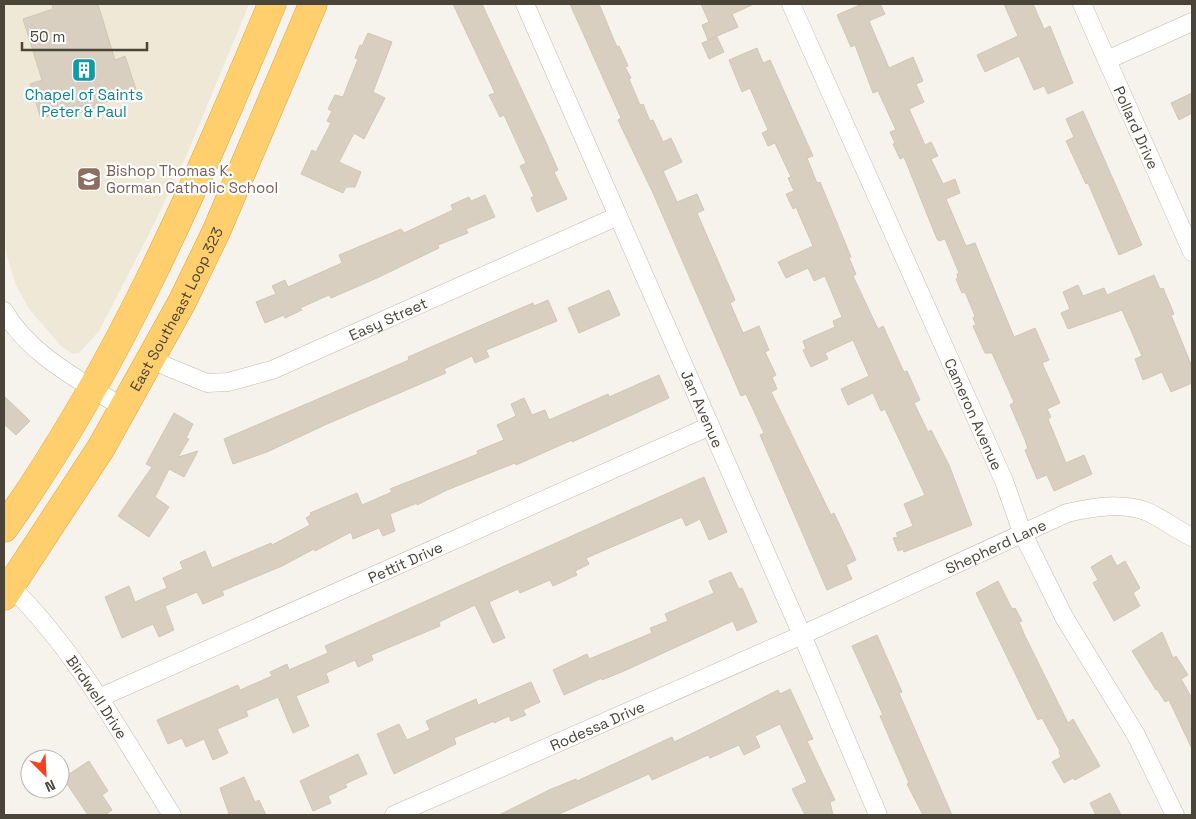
<svg xmlns="http://www.w3.org/2000/svg" width="1196" height="819" viewBox="0 0 1196 819" font-family="'Space Grotesk',sans-serif">
<style>
.education{fill:#efe8d6}
.building{fill:#d8cfc1;stroke:#d3c7b4}
.lines{fill:none;stroke-linecap:round;stroke-linejoin:round}
.street-casing{stroke:#c2bbae;stroke-width:19}
.highway-casing{stroke:#e0a43c;stroke-width:29}
.street{stroke:#fff;stroke-width:18}
.highway{stroke:#ffcf6e;stroke-width:28}
.labels{text-anchor:middle;dominant-baseline:central;stroke-width:4.5;stroke-linejoin:round;paint-order:stroke}
.culture-label{font-size:15px;fill:#0d838f;stroke:#fff}
.street-label{font-size:15px;fill:#4b4439;stroke:#fff}
.education-label{font-size:15px;fill:#785e54;stroke:#fff;text-anchor:start}
</style>
<rect width="100%" height="100%" fill="#f6f3ec"/>
<path class="education" d="M4,4H249L188,152L151,230L99,331L79,353L73,354L62,347L29,309L16,285L6,253L4,207Z"/>
<path class="building" d="M52,4H98L115,60L125,56L136,89L123,93L124,96L96,105L97,107L73,115L72,112L53,118L52,115L41,119L30,84L42,80L23,19L53,9Z
M453,4H482L545,140L558,170L554,172L567,199L537,212L531,198L534,196L520,166L526,163L504,115L500,117L489,95L495,93Z
M570,4H599L617,47L619,46L628,66L625,67L631,78L629,79L640,105L643,104L650,121L653,120L663,142L671,138L682,162L663,171L677,202L697,194L704,210L697,213L735,300L730,303L743,333L759,326L769,350L765,352L776,375L772,377L777,389L771,392L831,515L834,513L856,560L846,565L852,579L827,590L760,435L764,433L746,394L741,396L653,193L618,120L621,118Z
M701,4H754L732,14L738,27L708,40L702,25L709,22Z
M862,4H880L885,14L869,21L889,68L913,57L923,81L916,84L924,102L909,109L925,145L931,142L938,156L931,159L943,184L955,179L960,193L946,199L966,246L975,243L1014,337L1035,328L1049,360L1042,363L1060,403L1047,409L1051,417L1048,419L1066,463L1084,455L1092,474L1054,491L1047,475L1037,479L1025,450L1028,449L1025,440L1010,405L1014,402L992,353H985L973,326L976,325L973,318L975,316L965,292L962,293L956,279L958,278L957,274L959,273L945,239L939,241L937,239L904,157L900,159L893,144L895,143L890,132L896,130L878,91L873,93L855,45L851,47L837,15Z
M1004,4H1033L1044,29L1050,26L1073,83L1048,94L1044,86L1034,90L1019,56L985,72L977,55L1018,36Z
M368,33L392,42L373,92L385,98L364,139L354,133L339,162L361,172L355,187H346L343,193L301,174L312,150L316,152L331,123L327,121L332,111L328,109L335,95L343,97L358,59L355,58L360,45L362,46Z
M717,37L724,52L709,59L702,43Z
M757,48L763,63L770,60L813,156L807,158L817,183L820,182L851,257L849,258L856,274L853,276L878,329L883,326L904,372L907,371L920,400L914,403L928,432L931,430L949,465L972,525L904,552L903,549L898,551L893,538L898,537L896,533L913,526L904,504L925,495L885,409L881,411L873,393L848,405L841,389L869,376L853,340L825,353L828,359L811,367L803,350L806,349L803,341L835,327L833,321L842,317L825,276L814,281L808,268L786,278L778,262L813,246L796,207L793,209L786,194L794,191L788,178L791,177L775,143L768,146L762,133L768,130L750,88L742,92L729,60Z
M1192,93V113L1179,120L1171,103Z
M1083,111L1142,245L1119,255L1088,183L1086,184L1066,141L1074,137L1066,119Z
M485,195L495,217L466,229L468,233L438,245L439,248L377,278L331,298L329,295L300,308L302,310L285,318L284,315L265,323L256,302L276,294L272,286L285,280L288,287L342,263L339,255L401,229L404,233L453,210L451,205L469,197L471,201Z
M1154,275L1160,289L1163,288L1174,314L1171,315L1192,367V383L1171,392L1162,372L1143,380L1135,359L1142,356L1122,310L1068,329L1061,313L1070,309L1063,292L1078,285L1083,296L1104,288L1107,295Z
M609,290L620,315L579,333L568,308Z
M548,300L557,321L486,350L489,357L475,363L472,356L444,369L446,373L327,424L267,452L233,464L224,439L379,373L409,360L408,357L500,317L533,303L534,306Z
M659,375L669,398L572,442V440L516,465L515,463L447,490L417,505V503L390,514L395,531L383,536L379,528L353,539L351,532L315,551L314,549L282,566L222,591L224,595L203,604L197,592L165,606L174,630L159,637L153,624L122,638L105,597L129,586L135,602L167,588L163,578L183,569L180,562L205,551L212,568L271,543L272,545L310,525L306,518L311,515L310,513L357,493L362,505L392,492L390,489L478,454L477,451L504,440L497,425L516,416L511,404L524,398L532,415L545,410L549,420L608,394L609,397Z
M4,396L30,421L16,435L4,424Z
M174,413L193,424L186,438L189,439L178,457L198,451L184,477L169,469L155,497L169,507L149,537L118,516L152,467L146,464Z
M704,477L727,532L709,540L700,519L686,526L682,517L586,558L589,564L575,571L577,575L553,586L550,580L520,593L518,589L489,602L505,638L493,643L475,605L439,622L440,626L371,655L373,660L358,667L355,660L326,673L329,682L296,696L309,726L293,733L278,697L246,711L248,716L217,729L228,753L213,760L204,739L186,747L182,738L168,744L157,720L238,685L240,690L272,676L270,672L287,664L289,670L328,653L325,646Z
M1111,555L1117,566L1125,561L1140,588L1133,593L1140,606L1114,621L1093,583L1098,580L1091,567Z
M731,572L739,589L742,588L757,622L737,631L733,621L624,671L602,680V678L564,695L553,670L587,654L589,659L652,633L650,628L668,621L665,614L714,593L709,581Z
M998,581L1012,609L1015,608L1022,621L1019,622L1025,636L1068,723L1073,719L1100,766L1075,780L1073,778L1064,783L1052,762L1061,757L1059,752L1060,751L1042,718L1038,720L1031,706L976,593Z
M1162,632L1173,658L1176,656L1188,675L1181,679L1192,698V749L1169,700L1165,702L1157,689L1156,690L1132,651Z
M877,635L902,692L899,693L952,815H923L907,784L909,783L880,716L883,715L852,646Z
M531,682L540,702L523,710L526,715L511,721L509,716L494,723V721L454,738L456,744L394,774L377,734L399,724L407,740L430,730L426,721L476,699L478,705Z
M790,689L813,739L807,741L835,800L830,802L833,815H805L792,789L807,782L780,724L755,736L760,747L744,755L739,745L710,758L708,755L652,780L649,774L557,815H499L549,790L576,779L577,781L672,737L674,742L697,731L778,690L780,694Z
M358,754L367,774L345,784L347,787L328,796L331,803L313,811L300,781Z
M89,761L108,791L102,795L112,810L105,815H88L63,778Z
M244,777L255,802L259,800L266,815H226L229,814L220,788Z
M1110,793L1121,815H1096L1090,803Z"/>
<g class="lines">
<defs>
<g id="street">
<path id="s1" d="M525,4L802,635L878,815"/>
<path id="s2" d="M791,4L1004,481L1022,532L1064,617L1136,735L1175,815"/>
<path id="s3" d="M1082,4L1192,252"/>
<path d="M1107,60L1192,22"/>
<path d="M4,311C30,356 82,381 125,409"/>
<path id="s4" d="M151,360L207,383L228,382L272,370L618,216"/>
<path id="s5" d="M11,587C77,652 123,737 172,815"/>
<path id="s6" d="M99,698L710,426"/>
<path id="s7" d="M394,815L802,635L1067,513C1093,507 1122,502 1148,512C1163,519 1177,530 1192,537"/>
</g>
<g id="highway">
<path d="M4,528C119,367 196,185 272,4"/>
<path id="s8" d="M4,596L101,448L182,302L216,232L313,4"/>
</g>
</defs>
<use href="#street" class="street-casing"/>
<use href="#highway" class="highway-casing"/>
<use href="#street" class="street"/>
<use href="#highway" class="highway"/>
</g>
<defs>
<symbol id="building-square" viewBox="-11 -11 22 22"><rect x="-9" y="-9" width="18" height="18" rx="4" fill="#0f9aa8" stroke="#fff"/><path d="M-4-6H4V6H1V3H-1V6H-4ZM-2.5-4.3h1.7v1.8h-1.7ZM.8-4.3h1.7v1.8H.8ZM-2.5-1h1.7V.8h-1.7ZM.8-1h1.7V.8H.8Z" fill="#fff"/></symbol>
<symbol id="school-square" viewBox="-11 -11 22 22"><rect x="-9" y="-9" width="18" height="18" rx="4" fill="#8d6e63" stroke="#fff"/><path d="M0-5L7-2L0 1L-7-2ZM-4 1L0 2.5L4 1V4Q0 6-4 4Z" fill="#fff"/></symbol>
</defs>
<g fill-rule="evenodd">
<use href="#building-square" x="70" y="56" width="28" height="28"/>
<use href="#school-square" x="75" y="165" width="28" height="28"/>
</g>
<g class="labels">
<g class="culture-label">
<text x="84" y="94">Chapel of Saints<tspan x="84" dy="17">Peter &amp; Paul</tspan></text>
</g>
<g class="street-label">
<text stroke="none"><textPath href="#s3" startOffset="135">Pollard Drive</textPath></text>
<text stroke="none"><textPath href="#s8" startOffset="335">East Southeast Loop 323</textPath></text>
<text stroke="none"><textPath href="#s4" startOffset="254">Easy Street</textPath></text>
<text stroke="none"><textPath href="#s1" startOffset="442">Jan Avenue</textPath></text>
<text stroke="none"><textPath href="#s2" startOffset="449">Cameron Avenue</textPath></text>
<text stroke="none"><textPath href="#s7" startOffset="659">Shepherd Lane</textPath></text>
<text stroke="none"><textPath href="#s6" startOffset="335">Pettit Drive</textPath></text>
<text stroke="none"><textPath href="#s5" startOffset="140">Birdwell Drive</textPath></text>
<text stroke="none"><textPath href="#s7" startOffset="222">Rodessa Drive</textPath></text>
</g>
<g class="education-label">
<text x="106" y="170">Bishop Thomas K.<tspan x="106" dy="17">Gorman Catholic School</tspan></text>
</g>
</g>
<rect width="1196" height="819" fill="none" stroke="#4b4439" stroke-width="10"/>
<g transform="translate(45 774) rotate(156)"><circle r="24" fill="#ffffff" stroke="#b7b4b0"/>
<path d="M0-4L9 19L0 12L-9 19Z" fill="#fc3f1d"/>
<text y="-8" font-size="14" font-weight="bold" text-anchor="middle" fill="#4b4439">N</text>
</g>
<path d="M22 42v8h125v-8" fill="none" stroke="#4b4439" stroke-width="2.5"/>
<text x="30" y="42" font-size="15" fill="#4b4439" stroke="#ffffff" stroke-width="4" paint-order="stroke">50 m</text>
</svg>
